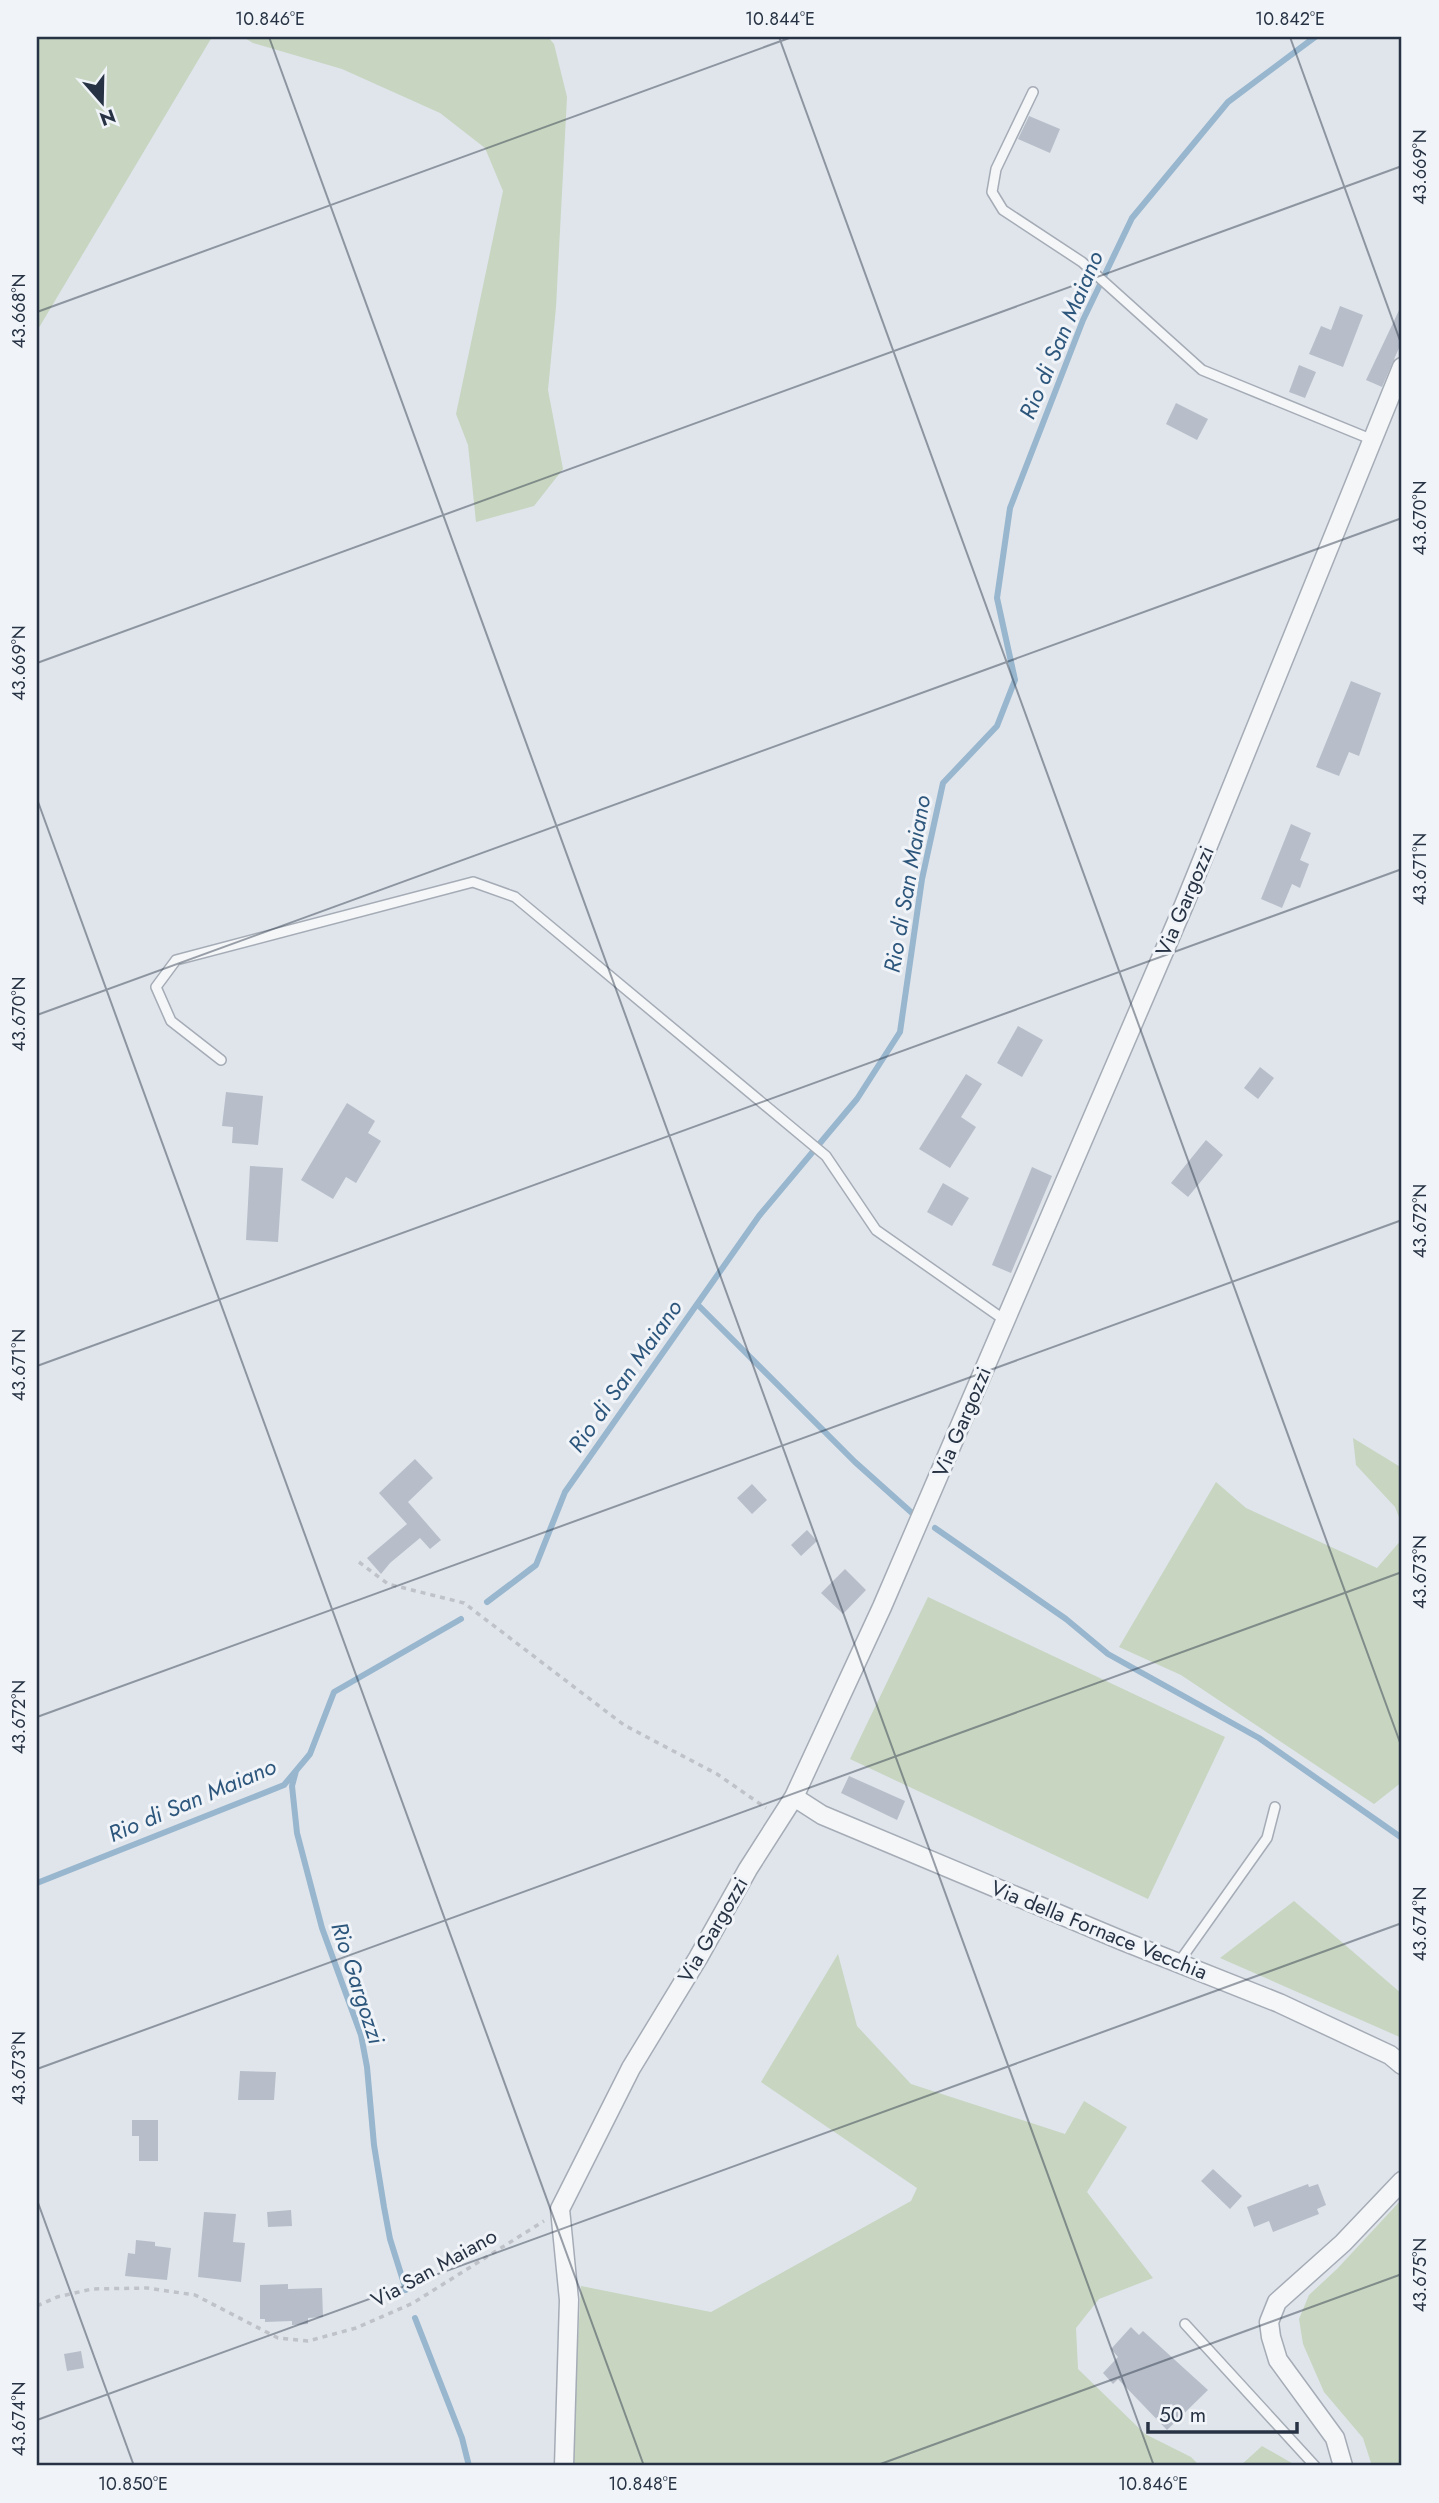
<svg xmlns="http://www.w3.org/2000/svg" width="1439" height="2503" viewBox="0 0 1439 2503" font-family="Jost,sans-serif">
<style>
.green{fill:#c7d5c1}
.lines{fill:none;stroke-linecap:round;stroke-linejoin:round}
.stream{stroke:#98b6ce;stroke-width:6}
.building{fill:#b7bec9}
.service-casing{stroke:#a5acb6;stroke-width:12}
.minor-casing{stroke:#a5acb6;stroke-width:21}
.path{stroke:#bfc3c9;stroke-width:3.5;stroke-dasharray:5 5;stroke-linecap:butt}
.service{stroke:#f4f6f8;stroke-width:9}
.minor{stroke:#f4f6f8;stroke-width:18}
.ticks{fill:none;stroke:#273344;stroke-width:2;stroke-opacity:0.45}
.labels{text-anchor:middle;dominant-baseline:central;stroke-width:6;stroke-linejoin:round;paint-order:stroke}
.street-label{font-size:21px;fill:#273344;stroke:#f0f4f8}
.water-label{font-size:23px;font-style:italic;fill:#2d567c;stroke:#f0f4f8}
.neatline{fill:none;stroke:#273344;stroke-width:2.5}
.ticks-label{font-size:18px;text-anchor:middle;fill:#273344}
</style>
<rect width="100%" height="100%" fill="#e0e5eb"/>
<path class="green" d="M37,37H212L37,331Z
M243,37H548L554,44L567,97L556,307L548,390L563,469L534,506L476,522L468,445L456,414L503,191L485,148L440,113L342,69L253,43Z
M1353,1438L1402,1468V1525L1395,1507L1356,1465Z
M1216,1482L1246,1508L1377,1568L1402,1539V1782L1374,1804L1181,1675L1119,1647Z
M928,1597L1225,1737L1148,1899L850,1759Z
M1294,1901L1402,1994V2038L1220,1958Z
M838,1954L857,2026L911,2084L1065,2134L1084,2101L1127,2127L1087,2192L1153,2278L1099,2299L1076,2328L1078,2369L1145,2434L1191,2457L1200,2466H571L581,2286L711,2312L911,2201L917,2188L761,2082Z
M1402,2199V2466H1372L1363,2438L1324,2392L1303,2344L1299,2319L1309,2295L1337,2269Z
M1262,2446L1297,2466H1240Z"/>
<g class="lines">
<path class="stream" d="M697,1304L855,1462L912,1513
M935,1528L1066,1619L1108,1654L1259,1738L1402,1838
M487,1602L536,1565L565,1492L759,1216L857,1099L900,1032L922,879L943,783L997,726L1015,680L997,598L1010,508L1083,320L1132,218L1228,102L1315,37
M296,1771L292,1786L297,1833L322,1928L361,2035L367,2067L374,2145L384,2207L390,2239L406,2290
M37,1883L284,1785L310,1754L334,1692L461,1619
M415,2318L462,2438L469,2466"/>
</g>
<path class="building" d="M1029,116L1060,129L1050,153L1018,139Z
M1402,304V341L1382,387L1366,380Z
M1340,306L1363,315L1343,367L1309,354L1321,326L1331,330Z
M1299,365L1316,372L1305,398L1289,392Z
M1176,403L1208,419L1197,440L1166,424Z
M1351,681L1381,693L1359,756L1349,752L1339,776L1316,767Z
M1291,824L1311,833L1300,860L1309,864L1300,888L1292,884L1282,908L1261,899Z
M1018,1026L1043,1040L1022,1077L997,1063Z
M1260,1067L1274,1078L1258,1099L1244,1088Z
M966,1074L982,1084L961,1117L976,1127L950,1168L919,1149Z
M226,1092L263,1096L258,1145L232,1143L233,1127L222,1126Z
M347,1103L375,1121L368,1133L381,1141L356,1183L346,1177L333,1199L301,1180Z
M1206,1140L1223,1155L1188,1197L1171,1183Z
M250,1166L283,1168L278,1242L246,1240Z
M1032,1167L1052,1176L1011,1273L992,1265Z
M943,1183L969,1198L952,1226L927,1212Z
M415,1459L433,1478L408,1502L441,1540L430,1549L420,1538L390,1563L381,1574L367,1558L407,1524L379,1493Z
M752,1484L767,1500L752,1514L737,1498Z
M807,1530L817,1541L801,1556L791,1545Z
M845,1569L866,1590L843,1614L821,1593Z
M849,1776L905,1801L897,1820L841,1793Z
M240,2071L276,2072L274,2100H238Z
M132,2120H158V2161H139V2136H132Z
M1213,2169L1242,2196L1230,2209L1201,2181Z
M1308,2184L1309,2187L1318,2184L1326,2205L1317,2209L1319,2214L1273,2232L1269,2221L1254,2227L1247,2207Z
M291,2210L292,2226L268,2227L267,2212Z
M204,2212L236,2214L233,2242L245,2243L241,2282L198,2277Z
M136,2240L155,2242V2246L171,2248L167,2280L125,2276L128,2253L135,2254Z
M288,2284V2289L322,2288L323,2317L308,2318V2324L292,2325V2321L265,2322V2319H260V2285Z
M1131,2327L1139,2335L1143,2331L1208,2390L1167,2430L1118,2379L1113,2384L1103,2373L1118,2357L1111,2349Z
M81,2351L84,2368L67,2371L64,2354Z"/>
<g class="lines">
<defs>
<path id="service" d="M1033,92L996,169L992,192L1003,210L1082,262L1202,370L1373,440
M221,1060L171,1021L156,987L176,960L473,882L515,897L826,1156L876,1230L1006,1321
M1179,1962L1267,1838L1275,1807
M1185,2324L1315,2466"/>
<path id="minor" d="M794,1797L822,1815L1123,1941L1279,2003L1390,2055L1402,2065
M564,2466L569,2300L560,2209L631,2068L698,1958L748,1869L794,1797L882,1607L1184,905L1402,367
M1343,2466L1335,2438L1278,2360L1271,2337L1269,2322L1277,2302L1343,2243L1402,2181"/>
</defs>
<use href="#service" class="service-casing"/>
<use href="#minor" class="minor-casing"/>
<path class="path" d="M359,1562L388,1584L464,1603L624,1725L717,1774L766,1808
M37,2306L57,2297L92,2289L147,2288L195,2295L278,2338L308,2341L356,2328L413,2303L544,2221"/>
<use href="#service" class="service"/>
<use href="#minor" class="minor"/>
</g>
<path class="ticks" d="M269,37L1154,2466M779,37L1402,1748M1290,37L1402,346M37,312L792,37M37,663L1402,166M37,799L644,2466M37,1015L1402,518M37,1366L1402,869M37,1717L1402,1220M37,2069L1402,1572M37,2200L134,2466M37,2420L1402,1923M875,2466L1402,2274"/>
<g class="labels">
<g class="street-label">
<text transform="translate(1185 901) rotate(-67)">Via Gargozzi</text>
<text transform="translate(962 1422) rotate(-67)">Via Gargozzi</text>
<text transform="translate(713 1930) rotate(-60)">Via Gargozzi</text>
<text transform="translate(1099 1930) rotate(22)">Via della Fornace Vecchia</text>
<text transform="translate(434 2268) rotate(-29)">Via San Maiano</text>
</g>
<g class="water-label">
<text transform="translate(1061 335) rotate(-67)">Rio di San Maiano</text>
<text transform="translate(907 884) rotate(-80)">Rio di San Maiano</text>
<text transform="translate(625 1376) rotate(-55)">Rio di San Maiano</text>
<text transform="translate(192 1800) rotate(-23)">Rio di San Maiano</text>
<text transform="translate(358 1983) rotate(72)">Rio Gargozzi</text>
</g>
</g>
<rect width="1439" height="2503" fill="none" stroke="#f0f4f8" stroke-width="77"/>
<g transform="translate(102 102) rotate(160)" stroke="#f0f4f8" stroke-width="5" paint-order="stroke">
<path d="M0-5L12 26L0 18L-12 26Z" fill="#273344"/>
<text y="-10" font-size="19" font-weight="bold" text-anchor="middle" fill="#273344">N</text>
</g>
<path d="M1148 2422v10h149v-10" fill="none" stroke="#273344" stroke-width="3.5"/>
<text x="1159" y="2422" font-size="21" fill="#273344" stroke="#f0f4f8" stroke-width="5" paint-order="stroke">50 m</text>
<rect x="38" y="38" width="1362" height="2426" class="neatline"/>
<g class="ticks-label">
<text x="270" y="25">10.846°E</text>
<text x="780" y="25">10.844°E</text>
<text x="1290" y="25">10.842°E</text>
<text transform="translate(1420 167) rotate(-90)" y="6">43.669°N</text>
<text transform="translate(19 311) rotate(-90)" y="6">43.668°N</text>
<text transform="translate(1420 518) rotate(-90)" y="6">43.670°N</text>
<text transform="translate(19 663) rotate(-90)" y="6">43.669°N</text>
<text transform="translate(1420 869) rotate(-90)" y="6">43.671°N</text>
<text transform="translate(19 1014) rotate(-90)" y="6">43.670°N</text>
<text transform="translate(1420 1221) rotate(-90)" y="6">43.672°N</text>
<text transform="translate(19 1365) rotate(-90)" y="6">43.671°N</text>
<text transform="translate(1420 1572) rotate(-90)" y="6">43.673°N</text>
<text transform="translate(19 1717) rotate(-90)" y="6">43.672°N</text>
<text transform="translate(1420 1924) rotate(-90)" y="6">43.674°N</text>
<text transform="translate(19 2068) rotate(-90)" y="6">43.673°N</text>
<text transform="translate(1420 2275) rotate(-90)" y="6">43.675°N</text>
<text transform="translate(19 2419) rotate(-90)" y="6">43.674°N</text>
<text x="133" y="2490">10.850°E</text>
<text x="643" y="2490">10.848°E</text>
<text x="1153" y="2490">10.846°E</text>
</g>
</svg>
